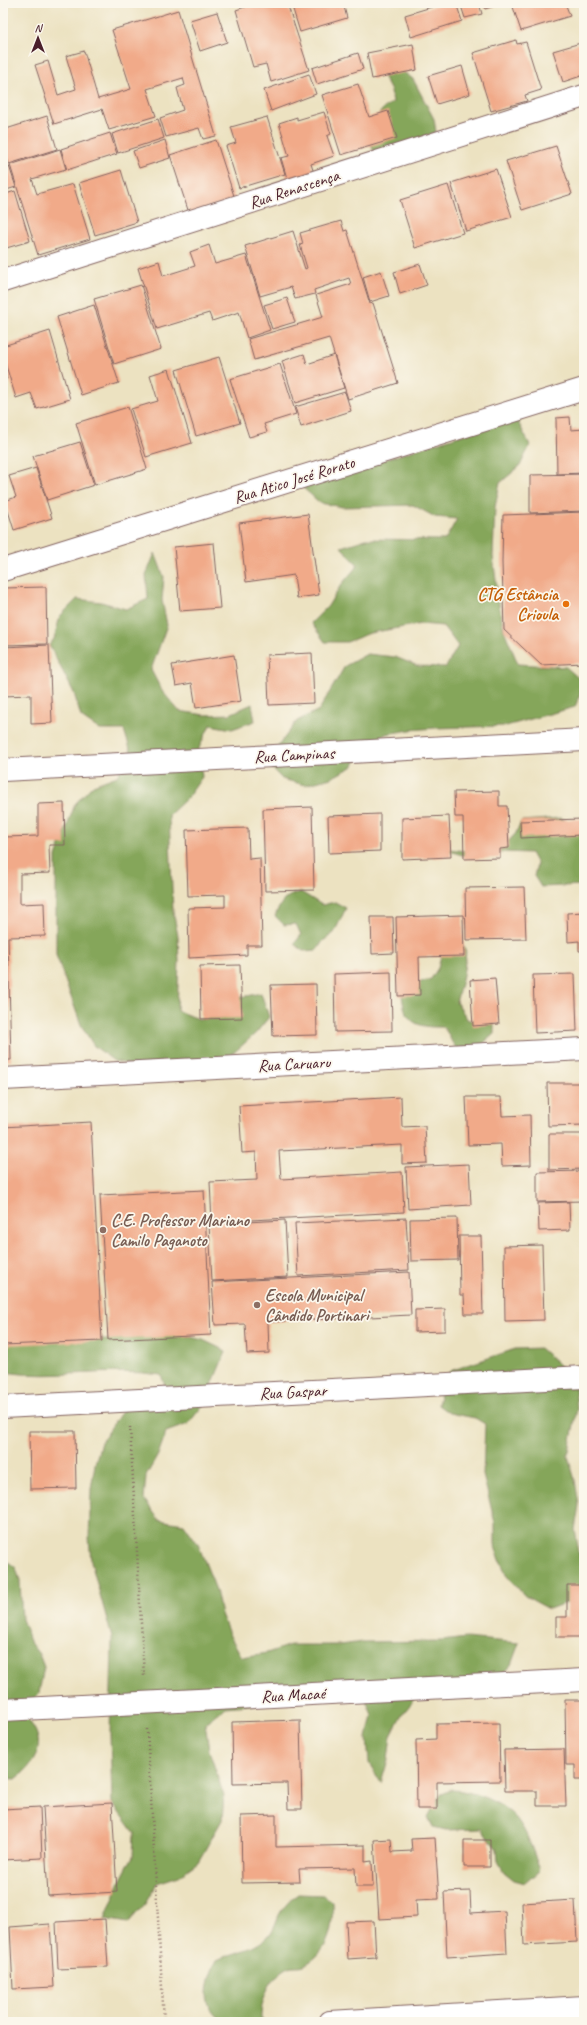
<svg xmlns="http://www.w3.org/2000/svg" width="587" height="2025" viewBox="0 0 587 2025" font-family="Caveat,sans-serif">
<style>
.forest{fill:#85a65a;stroke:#686242}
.building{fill:#f1aa89}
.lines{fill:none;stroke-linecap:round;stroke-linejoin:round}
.street-casing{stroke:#836360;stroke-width:24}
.secondary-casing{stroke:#836360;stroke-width:24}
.path{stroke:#836360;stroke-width:2.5;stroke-dasharray:1 3;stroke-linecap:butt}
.street{stroke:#fff;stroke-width:22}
.secondary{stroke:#fff;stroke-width:22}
.food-dot{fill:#e8710a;stroke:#fbf7ec;stroke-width:1.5}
.education-dot{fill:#8d6e63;stroke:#fbf7ec;stroke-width:1.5}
.labels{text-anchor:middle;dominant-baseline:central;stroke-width:3.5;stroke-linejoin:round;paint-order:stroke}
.street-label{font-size:17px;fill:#4a1f2b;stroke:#fbf7ec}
.food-label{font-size:17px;font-weight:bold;fill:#c56008;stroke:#fbf7ec;text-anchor:end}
.education-label{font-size:17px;font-weight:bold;fill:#785e54;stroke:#fbf7ec;text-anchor:start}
</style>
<rect width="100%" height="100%" fill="#fbf7ec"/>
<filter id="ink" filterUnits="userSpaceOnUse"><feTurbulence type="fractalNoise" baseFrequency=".025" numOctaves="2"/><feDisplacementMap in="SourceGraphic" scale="8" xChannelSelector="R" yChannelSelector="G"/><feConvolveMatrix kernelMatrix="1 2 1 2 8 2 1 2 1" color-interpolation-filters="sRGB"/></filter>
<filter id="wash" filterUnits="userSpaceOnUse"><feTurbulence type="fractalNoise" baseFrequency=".012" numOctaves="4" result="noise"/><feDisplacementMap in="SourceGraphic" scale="16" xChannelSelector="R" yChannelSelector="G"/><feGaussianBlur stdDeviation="0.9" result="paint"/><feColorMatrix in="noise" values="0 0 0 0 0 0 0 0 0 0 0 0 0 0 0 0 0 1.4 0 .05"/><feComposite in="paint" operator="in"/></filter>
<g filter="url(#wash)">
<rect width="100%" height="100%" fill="#ece2c1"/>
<path class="forest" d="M402,71L413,79L434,119L436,132L375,154L370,142L375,119L383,109L393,102L391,91L383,76Z
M522,416L519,424L530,445L520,466L500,483L495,507L493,556L499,605L504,630L518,664L566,667L584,683L575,707L506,726L435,728L410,730L386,734L365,745L352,767L331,778L305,785L282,779L266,762L297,721L319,710L345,666L367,654L395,657L418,666L446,667L458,646L443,626L421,624L370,633L347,642H325L311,623L328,606L341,585L358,565L341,547L366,539L445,540L457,519L435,517L413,505L342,507L320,503L301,486Z
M155,553L164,577L162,600L167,625L151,670L162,691L179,711L205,715L230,714L252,704L255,721L232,729L210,725L199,748L202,777L188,797L169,815L173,911L178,936L179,961L177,1011L199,1019L223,1018L238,998L261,993L269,1017L256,1033L237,1050L216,1064L138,1066L114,1061L94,1046L81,1025L56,955V857L75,804L93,785L117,776L131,752L124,730H100L81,717L74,693L49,645L54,639L60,616L77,599L101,602L126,609L148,599L146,575Z
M561,818L584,829V885L541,887L534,876L537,864L531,853L501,852L462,855L440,848L465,851L507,843L516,833L521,821Z
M301,892L322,905L335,902L346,908L334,933L323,941L317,950L304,951L294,944L301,935L296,924L284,925L275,916C282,901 284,896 301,892Z
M459,945L465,947C468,958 460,990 456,1002L468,1020L494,1021V1034L480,1046L456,1048C450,1041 449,1033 443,1027C416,1028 404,1022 402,994L410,985L431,979L438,968L441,956Z
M3,1334H82L108,1340L126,1334H178L203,1340L226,1351L204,1404L188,1424L166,1432L158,1455L146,1476L144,1499L159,1520L184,1524L198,1544L216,1590L221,1614L230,1636L242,1657L267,1653L290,1645H339L363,1642L441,1641L466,1638L519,1643L511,1665L493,1683L417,1696L402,1715L391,1736L388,1760L381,1783L369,1763L367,1738L372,1715L364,1695L225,1707L205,1723L209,1750L224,1796L222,1820L198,1862L179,1876L157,1883L145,1904L128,1923L105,1919L121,1879L133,1856L134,1833L112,1803L110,1735L112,1638L91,1562L89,1537L91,1489L95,1464L101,1442L129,1401L169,1397L161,1375C109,1367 56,1380 3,1372Z
M540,1348L558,1364L575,1385L577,1409L568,1456L575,1480L579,1505L575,1530L584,1580L571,1601L549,1609L525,1596L506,1575L495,1547V1523L483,1475L485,1424L475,1418L449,1413L438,1405L443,1381L450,1371L515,1349Z
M3,1560H6L16,1568L20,1581L22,1619L31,1644L39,1654L44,1667L39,1693L22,1714C48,1737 41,1759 16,1779L3,1778Z
M451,1790C473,1790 507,1804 519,1822C529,1836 534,1855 540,1870L525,1883L514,1880L504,1872L498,1861L497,1849L481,1829L446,1830L433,1827L428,1817L440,1795Z
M298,1894L324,1895L332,1902C334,1927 329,1953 304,1965C299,1967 294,1965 289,1967C270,1977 261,1998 261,2018L267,2022H222C219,2016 213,2013 210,2007C203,1993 210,1973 217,1960C233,1952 251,1951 265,1939C273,1933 275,1924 279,1915C284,1906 290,1900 298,1894Z"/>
<g id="blocks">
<path class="building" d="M247,3H287L309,70L271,82L266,64L253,67L236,10L248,6Z
M291,3H343L347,18L300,32Z
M445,3H456L462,21L411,37L405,15Z
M460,3H479L482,14L465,18Z
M483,3H505L485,9Z
M526,3H565L570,16L521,31L513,7Z
M178,10L216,136L203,139L199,128L166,137L160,118L183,110L177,88L185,85L183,78L147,89L156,116L109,130L102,109L54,124L35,65L48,61L58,95L76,89L66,56L84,51L98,99L131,89L112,30Z
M217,12L227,42L200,51L190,20Z
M516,40L517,44L526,42L541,90L525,95L527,101L491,111L473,53Z
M584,42V75L563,82L553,51Z
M413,44L417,70L372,79L367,53Z
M358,53L363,69L317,84L312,68Z
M462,66L470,94L437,104L428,76Z
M309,74L316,94L271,111L264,90Z
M358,84L369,117L388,111L397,138L341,155L322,95Z
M324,112L331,134L327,136L334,156L311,164L315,176L289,185L281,158L289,156L279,123L297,117V120Z
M47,116L57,149L9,164L3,146V130Z
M267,117L285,174L239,188L226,146L236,143L231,127Z
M158,119L164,138L118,153L112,134Z
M110,133L117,154L67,170L61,149Z
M165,140L170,158L139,168L133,151Z
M216,140L235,199L189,213L170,155Z
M556,146L572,194L522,210L506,161Z
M60,149L66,169L32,179L37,194L73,184L90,239L38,255L10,165Z
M3,151L8,166L3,167Z
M9,166L16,187L3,191V168Z
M496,169L512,217L466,231L451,183Z
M121,170L137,222L95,235L79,183Z
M448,185L463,233L415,248L400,200Z
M15,191L30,241L3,249V195Z
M341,221L344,231L347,230L370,304L373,303L398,383L348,399L329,338L254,360L248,339L323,317L316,295L351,284L349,278L314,290L315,294L295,299L291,287L260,296L245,246L293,231L305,269L307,268L300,245L303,244L300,233Z
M209,245L215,264L246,255L270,330L247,338L239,312L212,321L209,313L157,329L138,268L159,261L163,276L195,266L190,252Z
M420,264L427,285L400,294L394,272Z
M381,271L389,296L370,302L363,277Z
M141,285L161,349L114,364L94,299Z
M287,298L295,322L272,329L264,305Z
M94,305L119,383L81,395L57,317Z
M50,331L70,399L37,409L31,393L16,398L3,356V346Z
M304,354L307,364L334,355L344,388L295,403L282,361Z
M219,357L240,423L196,436L176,370Z
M280,364L296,414L264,424L267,432L249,437L230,379Z
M3,366L7,379L3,380Z
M169,369L192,443L146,457L131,409L158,401L150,375Z
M345,392L351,411L301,427L295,407Z
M128,407L147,469L95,485L76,423Z
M570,417L571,430L584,429V473L557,474L556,418Z
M80,442L94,485L47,500L33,456Z
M36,468L52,518L14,530L5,501L16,497L9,476Z
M584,474V511L530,513V475Z
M584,512V663L541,665L504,630L502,562L503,515Z
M308,514L319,595L297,598L294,575L246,582L239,523Z
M214,543L220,608L180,611L174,547Z
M46,587L47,644L3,645V588Z
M49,645L52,723L31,724V695L3,696V647Z
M312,653L314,703L269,705L267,655Z
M234,655L241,701L196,708L192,683L176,686L172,665Z
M499,791V806H507L509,848L500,849V858L464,859L463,817H455L454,792Z
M64,803L65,845H49L50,873L20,874V904L44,903L45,936L8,937L11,1060H3V837L38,836V804Z
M312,807L314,890L265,891L263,809Z
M380,814V851L329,853L328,816Z
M449,816L451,857L402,859V818Z
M582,819V835L521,838L520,821Z
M248,828L249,859L260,858L262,945H247V955L189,958L188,908L225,907V895L188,896L186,830Z
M524,887L526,939L466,940L465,888Z
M584,912V951H579V941L568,942L567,913Z
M463,915L464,956L419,957L420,995L398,996L396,917Z
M371,917H393L394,953L372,954Z
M240,965L242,1018L201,1019L200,966Z
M391,972L392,1031L335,1032L334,974Z
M575,974L577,1031L535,1033L533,975Z
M495,978L499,1024L473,1026L470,980Z
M316,984L317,1035L273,1036L271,985Z
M547,1083H584V1125L548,1126Z
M401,1097L402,1127L425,1126L427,1163L402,1164V1145L279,1151L281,1179L402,1172L404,1212L212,1222L210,1182L257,1180L256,1152L242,1153L239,1106Z
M466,1097H501L502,1116L530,1115L531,1165L502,1166L501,1144L468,1145Z
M91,1122L102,1341L3,1345V1127Z
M549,1134H584V1169L549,1170Z
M469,1164L471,1205L408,1209L406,1167Z
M584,1171V1201L537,1202V1172Z
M204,1190L211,1335L108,1340L100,1195Z
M569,1202L570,1230L539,1231L538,1203Z
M406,1218L409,1270L298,1276L295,1223Z
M457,1218L458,1260L411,1261L410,1219Z
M285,1220L288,1277L212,1281L209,1224Z
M459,1236H481L483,1314H465L464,1295H460Z
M542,1245L544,1320L505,1321L504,1246Z
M409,1272L411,1315L268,1322L269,1353L247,1354L245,1324L215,1325L212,1282Z
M445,1309V1331L415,1332V1310Z
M29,1431H75L76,1488L30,1489Z
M567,1585H584V1637H556V1617H567Z
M565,1700H584V1780H575V1765H566Z
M300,1720L302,1809H288L287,1783L233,1784L232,1722Z
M499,1723L500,1781L437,1782V1809H417L416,1740L436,1739V1724Z
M564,1749L566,1806H537V1791H505L504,1750Z
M112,1803L117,1892L48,1896L43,1807Z
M40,1807L42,1858L3,1860V1809Z
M276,1815V1847L365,1845V1862L372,1861L373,1887H356L355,1868L299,1869L300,1882L242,1883L241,1816Z
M435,1838L439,1899L416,1900L417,1917L379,1919L374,1840L391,1839L392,1852L412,1851L411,1839Z
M464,1840H490V1867H464Z
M470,1891L471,1913L505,1911L507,1953L447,1957L444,1892Z
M575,1900L577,1942L524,1945L522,1903Z
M105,1919L108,1967L58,1969L56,1922Z
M374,1921L376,1957L348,1959L346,1922Z
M50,1924L54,1987L13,1989L10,1927Z"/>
</g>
</g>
<g filter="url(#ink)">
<use href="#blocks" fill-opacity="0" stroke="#836360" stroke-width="1"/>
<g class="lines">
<defs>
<path id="street" d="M3,281L584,96
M3,770L584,740
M3,1079L584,1049
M3,1407L584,1377
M3,1710L584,1680"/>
<path id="secondary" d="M3,570L584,389
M330,2022L584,2007"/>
</defs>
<use href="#street" class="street-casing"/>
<use href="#secondary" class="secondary-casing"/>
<path class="path" d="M130,1427L144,1676
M147,1729L164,2022"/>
<use href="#street" class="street"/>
<use href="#secondary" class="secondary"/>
</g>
</g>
<circle class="food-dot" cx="566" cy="604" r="4"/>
<g class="education-dot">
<circle cx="103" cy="1230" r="4"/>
<circle cx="257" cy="1305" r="4"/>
</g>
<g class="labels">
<g class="street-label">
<text transform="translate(294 189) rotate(-18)">Rua Renascença</text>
<text transform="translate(294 480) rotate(-17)">Rua Atico José Rorato</text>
<text transform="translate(294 755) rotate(-3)">Rua Campinas</text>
<text transform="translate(294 1064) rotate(-3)">Rua Caruaru</text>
<text transform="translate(293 1392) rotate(-3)">Rua Gaspar</text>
<text transform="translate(293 1695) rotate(-3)">Rua Macaé</text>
</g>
<g class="food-label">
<text x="558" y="594">CTG Estância<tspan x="558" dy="20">Crioula</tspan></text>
</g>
<g class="education-label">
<text x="111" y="1220">C.E. Professor Mariano<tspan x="111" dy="20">Camilo Paganoto</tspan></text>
<text x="265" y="1295">Escola Municipal<tspan x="265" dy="20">Cândido Portinari</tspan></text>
</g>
</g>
<rect width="587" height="2025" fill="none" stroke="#fbf7ec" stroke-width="16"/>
<g transform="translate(38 38)" stroke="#fbf7ec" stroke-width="3" paint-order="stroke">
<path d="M0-3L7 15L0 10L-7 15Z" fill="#4a1f2b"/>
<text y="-6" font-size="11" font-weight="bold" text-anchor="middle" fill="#4a1f2b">N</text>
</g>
</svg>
